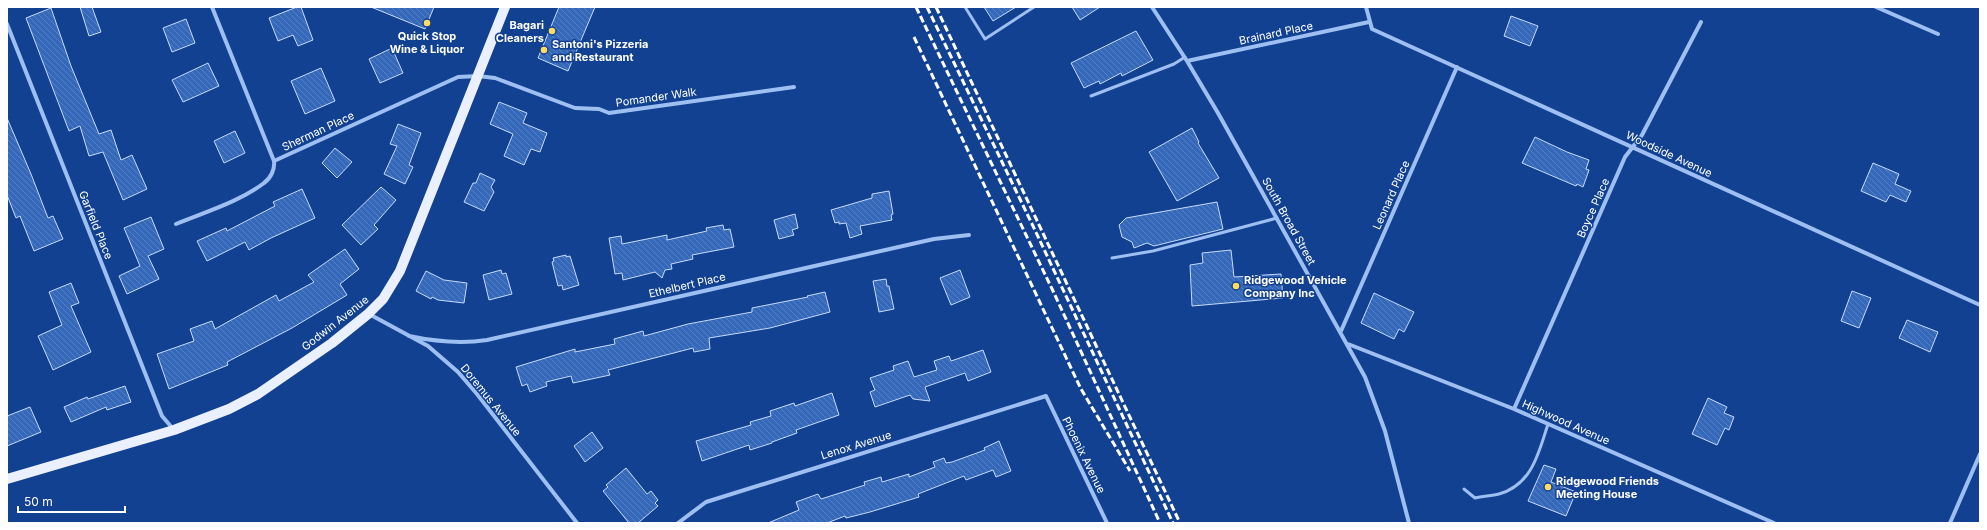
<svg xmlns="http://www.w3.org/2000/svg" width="1987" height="530" viewBox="0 0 1987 530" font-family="Inter,sans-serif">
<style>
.building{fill:url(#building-back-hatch);stroke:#c6dbfd}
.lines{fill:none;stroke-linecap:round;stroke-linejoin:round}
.lane{stroke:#9ebff2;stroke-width:3}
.street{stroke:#9ebff2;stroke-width:4}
.primary{stroke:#eaf0ff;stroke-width:10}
.rail{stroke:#fff;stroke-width:3;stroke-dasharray:7 3;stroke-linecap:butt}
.poi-dot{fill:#ffdc60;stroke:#124192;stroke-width:1.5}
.labels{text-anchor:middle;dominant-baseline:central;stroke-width:3;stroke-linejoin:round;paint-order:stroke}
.poi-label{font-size:11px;font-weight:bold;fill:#fff;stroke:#124192;text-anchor:start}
.street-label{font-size:11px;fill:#fff;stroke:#124192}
</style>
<defs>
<pattern id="building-back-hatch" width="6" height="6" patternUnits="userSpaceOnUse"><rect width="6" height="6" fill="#3568b9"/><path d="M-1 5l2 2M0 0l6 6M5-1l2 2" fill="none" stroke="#537fc4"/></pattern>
</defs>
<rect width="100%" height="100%" fill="#124192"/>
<path class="building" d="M80,7H92L101,32L89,36Z
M297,7H301L313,40L298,46L293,35L278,41L269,18Z
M371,7H434L425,29Z
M559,7H595L568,71L538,58Z
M984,7H1016L993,21Z
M1072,7H1100L1080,20Z
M51,8L71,66L99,134L111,130L121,160L132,155L147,189L123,200L103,152L89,156L80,126L69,131L26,18Z
M1511,16L1538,26L1530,46L1504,36Z
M186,19L195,43L172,52L163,28Z
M1136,31L1153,60L1122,76L1121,73L1100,84L1099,81L1084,88L1071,63Z
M392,48L403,73L380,83L369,59Z
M208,63L219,86L183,102L172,80Z
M321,68L335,101L305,114L291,81Z
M499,102L527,113L523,123L547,133L540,152L531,149L524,165L504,156L513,134L490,124Z
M7,118L31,174L48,218L53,216L63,239L34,251L20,216L16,218L7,195Z
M398,124L421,133L409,165L413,167L405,184L384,174L397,146L390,144Z
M1192,128L1199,142L1198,143L1219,178L1177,201L1149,152Z
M235,131L245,153L224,163L214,141Z
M1535,137L1567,152L1589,160L1586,169L1589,170L1583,187L1577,184L1576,186L1522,163Z
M335,148L352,162L337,178L322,163Z
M1873,163L1899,174L1895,184L1911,191L1906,202L1890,195L1886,202L1861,191Z
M480,173L495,180L491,187L494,192L484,211L464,202L473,183H476Z
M381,187L396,200L374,225L378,229L361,245L342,225Z
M302,189L315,218L271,238L249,250L245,242L207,261L197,241L226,228L227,231L275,206L273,202Z
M889,191L893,214L891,215L892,220L860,226L862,234L850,238L846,223L839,224V222L835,223L831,210L872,198V194Z
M1217,202L1223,229L1154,246L1147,243L1134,248L1132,242L1122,237L1119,225L1126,218Z
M795,214L798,228L792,230L794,235L779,239L774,220Z
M151,217L164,249L148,256L159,279L127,294L119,276L140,266L124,228Z
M723,225L724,230L730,229L734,247L692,255L693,259L671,264L672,269L665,270L662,278L655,272L623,280L622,273L615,274L609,238L621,236L622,244L667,235V240L707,231L706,228Z
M345,249L359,269L340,284L347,295L292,328L227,362L228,365L169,389L157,354L194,341L190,329L212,321L215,329L276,295L279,301L314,282L308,275Z
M1231,250L1234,277L1281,274L1283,298L1192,306L1190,265L1203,263L1202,253Z
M566,255V257L570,256L579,285L563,290L562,285L558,286L552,262L554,261L553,258Z
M501,270L502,274L506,273L512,294L489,300L483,275Z
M960,270L970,297L951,305L940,278Z
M426,271L444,280L467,283L464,303L438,300L432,297L431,299L416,291Z
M886,279L887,286H889L894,309L879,312L873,281Z
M71,283L79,303L71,306L91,352L53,370L38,336L62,325L49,292Z
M1852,291L1871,298L1859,328L1841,321Z
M825,292L830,312L770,328L709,338L710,349L694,352L693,348L608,370L610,375L573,383L571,376L546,382L547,386L530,392L527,384L522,386L516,367L575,349V352L615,344L614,339L643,331L644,336L688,324L752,312V308L808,297L807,296Z
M1374,293L1414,312L1404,332L1399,329L1394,339L1361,323Z
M1907,320L1938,332L1930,352L1899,338Z
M983,350L991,372L968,381L965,373L925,387L930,401L913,399L910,395L875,407L870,392L875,390L870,378L894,370L893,366L908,361L914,377L937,370L934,361L949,356L951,361Z
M125,386L131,402L107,410L106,407L71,422L64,407L87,397L88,399Z
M832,393L839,415L796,430L797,433L772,442V443L750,450L749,445L702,461L696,441L751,425L750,422L771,416L770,411L794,403L795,406Z
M1708,398L1727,407L1724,413L1734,417L1729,430L1725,428L1717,445L1692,434Z
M30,407L41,432L7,446V416Z
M592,432L603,448L585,462L574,446Z
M999,441L1011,471L996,477L993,470L966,480L964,476L918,494L919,497L870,512L846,518L845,516L827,523H768L799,510L796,502L818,494L821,499L865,485L864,482L881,477L882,482L909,474V477L935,467L933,462L944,458L946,463L952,462L985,450L984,448Z
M1544,465L1556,469L1551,482L1576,492L1566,516L1528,501Z
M626,468L647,494L651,491L658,500L655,503L658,506L638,523H629L603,491L608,487L606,485Z"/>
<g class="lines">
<path class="lane" d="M965,7L985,39L1034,7
M1091,96L1174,64L1185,57
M1112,258L1153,251L1277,218
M1464,489L1475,498C1483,496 1491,496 1499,494C1532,485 1539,452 1548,424"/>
<path class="street" d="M212,7L274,161L458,77L478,76L495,78L575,108L599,109L609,113L794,87
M1152,7L1187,61L1218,113L1365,377L1385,431L1409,523
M1366,7L1372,29L1980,305
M1876,7L1938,34
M7,24L162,416L174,430
M1187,61L1369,22
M176,224C205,212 239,202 264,183C271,178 275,169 274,161
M369,314L428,346L458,372L477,394L577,523
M1341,331L1457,67
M409,336C437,342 460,344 487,340L934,239L969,235
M1348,344L1514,409L1774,523
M1514,409L1625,157L1642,135L1701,22
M678,523L706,502L1046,396L1107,523
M1950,523L1980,454"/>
<path class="primary" d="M7,479L174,430L229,409L258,394L332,343L368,314L383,299L400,271L505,7"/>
<path class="rail" d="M916,7L1054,293L1160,523
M927,7L1033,226L1173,523
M936,7L1180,523
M914,37L1081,389L1130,471"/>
</g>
<g class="poi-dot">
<circle cx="427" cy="23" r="4"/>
<circle cx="552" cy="31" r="4"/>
<circle cx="544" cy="50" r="4"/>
<circle cx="1236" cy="286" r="4"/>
<circle cx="1548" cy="487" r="4"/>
</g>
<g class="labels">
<g class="poi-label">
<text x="544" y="25" text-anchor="end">Bagari<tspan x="544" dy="13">Cleaners</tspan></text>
<text x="427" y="36" text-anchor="middle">Quick Stop<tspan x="427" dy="13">Wine &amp; Liquor</tspan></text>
<text x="552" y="44">Santoni's Pizzeria<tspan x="552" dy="13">and Restaurant</tspan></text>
<text x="1244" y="280">Ridgewood Vehicle<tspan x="1244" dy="13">Company Inc</tspan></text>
<text x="1556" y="481">Ridgewood Friends<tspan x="1556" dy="13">Meeting House</tspan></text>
</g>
<g class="street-label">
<text transform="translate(1276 33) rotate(-12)">Brainard Place</text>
<text transform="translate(656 97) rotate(-8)">Pomander Walk</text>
<text transform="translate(318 131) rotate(-25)">Sherman Place</text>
<text transform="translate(1669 154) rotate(25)">Woodside Avenue</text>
<text transform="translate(1391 195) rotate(-66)">Leonard Place</text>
<text transform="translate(1593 208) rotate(-66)">Boyce Place</text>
<text transform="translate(1289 221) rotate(61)">South Broad Street</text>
<text transform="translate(96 225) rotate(68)">Garfield Place</text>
<text transform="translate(687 285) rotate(-13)">Ethelbert Place</text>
<text transform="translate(335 323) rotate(-38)">Godwin Avenue</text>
<text transform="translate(491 400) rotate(51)">Doremus Avenue</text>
<text transform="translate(1566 422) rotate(24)">Highwood Avenue</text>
<text transform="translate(856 445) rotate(-17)">Lenox Avenue</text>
<text transform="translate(1084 455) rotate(64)">Phoenix Avenue</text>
</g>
</g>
<rect width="1987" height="530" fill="none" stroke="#ffffff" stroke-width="16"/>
<path d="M18 506v6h107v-6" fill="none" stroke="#ffffff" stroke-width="2"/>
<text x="24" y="506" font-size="12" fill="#ffffff" stroke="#124192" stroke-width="3" paint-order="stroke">50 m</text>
</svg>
